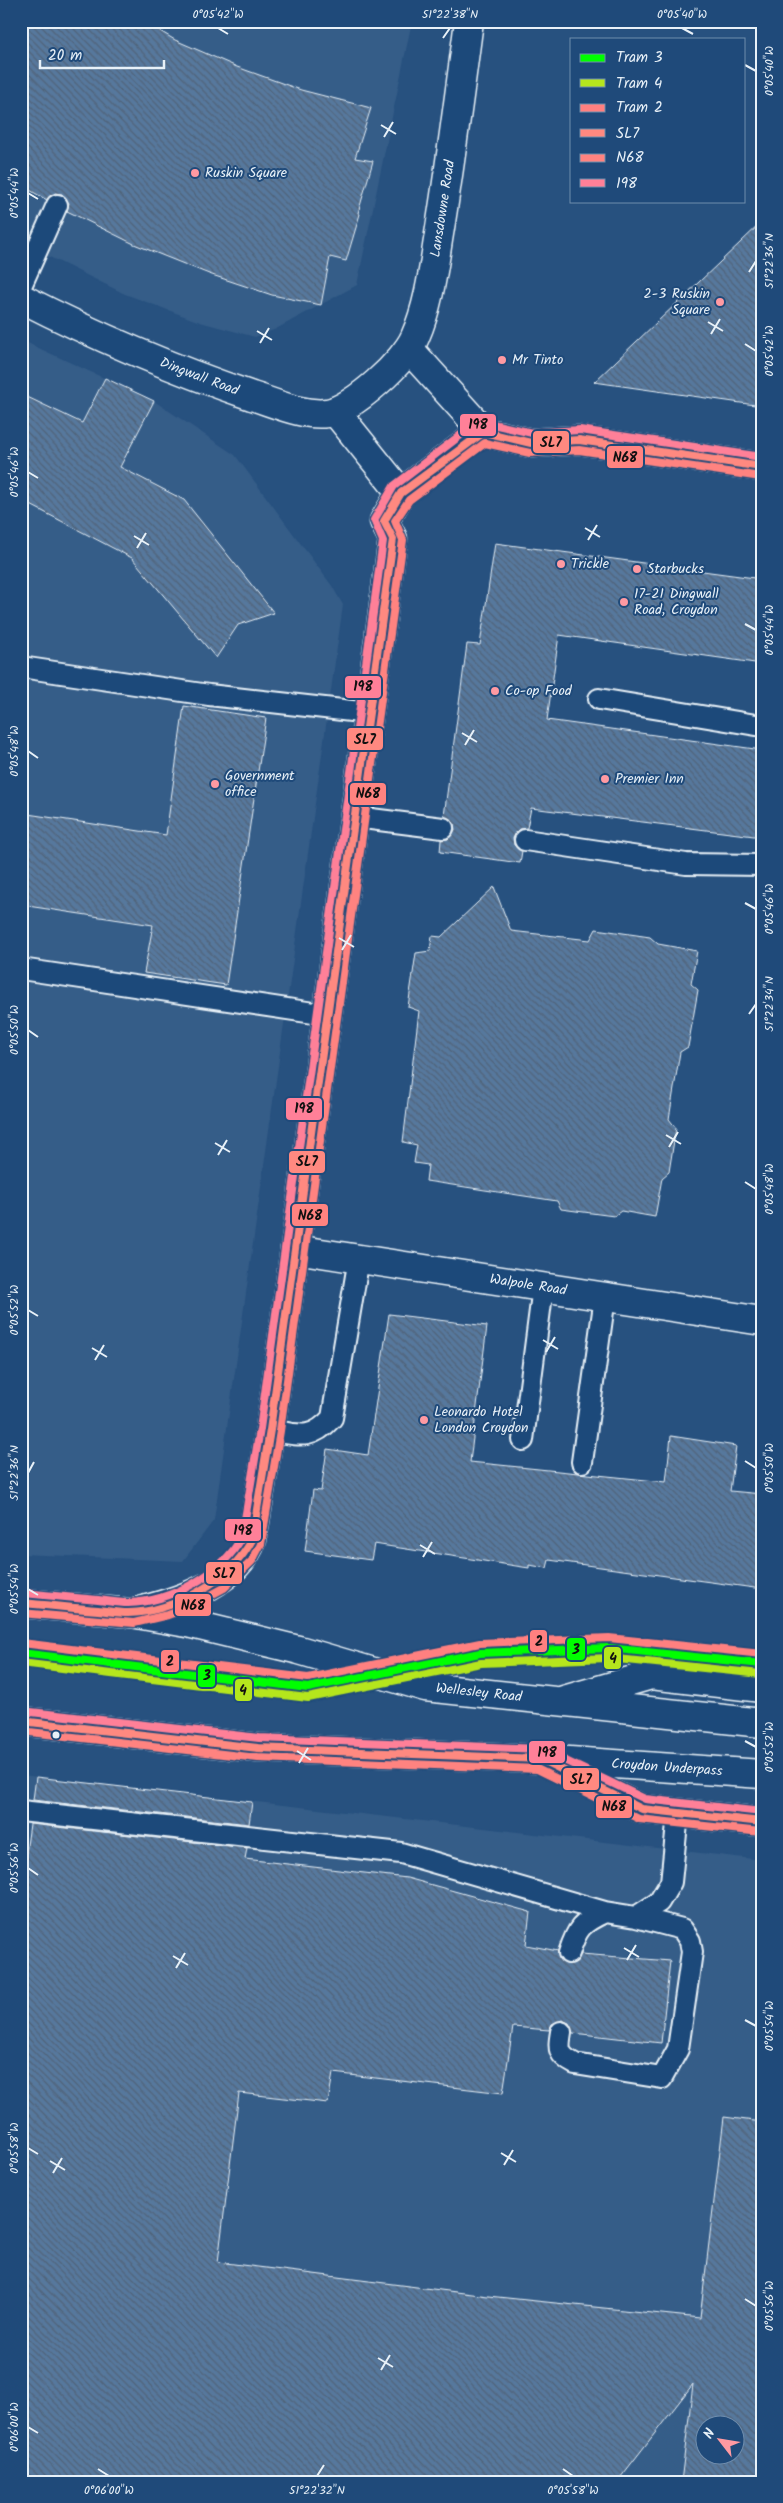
<svg xmlns="http://www.w3.org/2000/svg" width="783" height="2503" viewBox="0 0 783 2503" font-family="Kalam,sans-serif">
<style>
.built{fill:#355d88;fill-rule:evenodd}
.building{fill:url(#building-back-hatch);stroke:#e8f1f8;fill-rule:evenodd}
.lines{fill:none;stroke-linecap:round;stroke-linejoin:round}
.lane-casing{stroke:#e8f1f8;stroke-width:24}
.street-casing{stroke:#e8f1f8;stroke-width:31}
.primary-casing{stroke:#e8f1f8;stroke-width:31}
.lane{stroke:#1f4a7a;stroke-width:20}
.street{stroke:#1f4a7a;stroke-width:28}
.primary{stroke:#1f4a7a;stroke-width:28}
.bus-1-casing{stroke:#1f4a7a;stroke-width:11}
.bus-2-casing{stroke:#1f4a7a;stroke-width:11}
.bus-3-casing{stroke:#1f4a7a;stroke-width:11}
.bus-1{stroke:#ff8980;stroke-width:8}
.bus-2{stroke:#ff8380;stroke-width:8}
.bus-3{stroke:#ff8098;stroke-width:8}
.tram-1-casing{stroke:#1f4a7a;stroke-width:11}
.tram-2-casing{stroke:#1f4a7a;stroke-width:11}
.tram-3-casing{stroke:#1f4a7a;stroke-width:11}
.tram-1{stroke:#0f0;stroke-width:8}
.tram-2{stroke:#b5e61d;stroke-width:8}
.tram-3{stroke:#ff8080;stroke-width:8}
.ticks{fill:none;stroke:#e8f1f8;stroke-width:2}
.poi-dot{fill:#ff9aa2;stroke:#1f4a7a;stroke-width:2}
.bus-dot{fill:#e8f1f8;stroke:#1f4a7a;stroke-width:2}
.labels{text-anchor:middle;dominant-baseline:central;stroke-width:4;stroke-linejoin:round;paint-order:stroke}
.poi-label{font-size:14px;fill:#e8f1f8;stroke:#1f4a7a;text-anchor:start}
.street-label{font-size:14px;fill:#e8f1f8;stroke:#1f4a7a}
.line-badge{stroke:#1f4a7a;stroke-width:2}
.pale-badge-label{font-size:14px;text-anchor:middle;font-weight:bold;fill:#111}
.neatline{fill:none;stroke:#e8f1f8;stroke-width:2}
.ticks-label{font-size:12px;text-anchor:middle;fill:#e8f1f8}
</style>
<defs>
<pattern id="building-back-hatch" width="6" height="6" patternUnits="userSpaceOnUse" patternTransform="scale(1.25)"><rect width="6" height="6" fill="#57789d"/><path d="M-1 5l2 2M0 0l6 6M5-1l2 2" fill="none" stroke="#4f6278"/></pattern>
</defs>
<rect width="100%" height="100%" fill="#27517f"/>
<filter id="ink" filterUnits="userSpaceOnUse"><feTurbulence type="fractalNoise" baseFrequency=".02" numOctaves="2"/><feDisplacementMap in="SourceGraphic" scale="10" xChannelSelector="R" yChannelSelector="G"/><feConvolveMatrix kernelMatrix="1 2 1 2 8 2 1 2 1" color-interpolation-filters="sRGB"/></filter>
<g filter="url(#ink)">
<path class="built" d="M21,21H412L357,285L276,329L255,337L200,322L125,294L21,243Z
M21,340L154,401L235,455L332,586L343,605L214,1520L183,1561L21,1554Z
M21,1775L762,1860V2482H21ZM706,2426H736V2456H706Z"/>
<path class="building" d="M21,21H143L175,40L237,67L301,90L371,108L355,158L373,161L358,213L360,214L346,261L330,257L321,305L272,295L209,274L134,244L67,211L69,203L62,194L55,193L47,200L21,185Z
M762,222V406L594,382Z
M105,378L154,401L120,467L184,500L274,613L238,625L216,658L132,558L21,500V394L82,423Z
M495,543L762,579V664L559,635L547,720L762,750V837L531,808L527,828L520,829L513,838L514,845L522,851L520,863L440,852L441,840L448,839L455,830L454,823L444,816L467,644L480,645Z
M184,706L266,718L226,985L144,973L153,925L21,905V813L166,835Z
M494,887L511,931L590,940L596,929L650,937L658,944L697,951L691,984L698,990L688,1047L680,1052L669,1119L676,1128L669,1172L662,1178L655,1217L621,1211L614,1216L561,1209L557,1201L426,1181L428,1165L414,1163L417,1145L403,1142L419,1011L408,1007L416,953L430,951L432,936L441,937Z
M389,1314L487,1326L470,1462L666,1482L671,1436L736,1446L730,1491L762,1494V1589L549,1560L547,1568L529,1565V1568L374,1544L371,1560L305,1551L313,1490L321,1491L327,1449L368,1455Z
M36,1777L252,1802L249,1824L33,1800Z
M30,1824L247,1848L245,1859L407,1878L530,1912L526,1945L558,1951L560,1960L566,1964L576,1962L581,1954L670,1961L661,2043L573,2033L569,2023L562,2020L552,2024L549,2030L513,2027L503,2093L333,2073L328,2103L239,2093L218,2262L488,2296L700,2318L724,2117L762,2122V2482H681L693,2384L617,2482H21V1852L26,1853ZM706,2426H736V2456H706Z"/>
<g class="lines">
<defs>
<path id="lane" d="M21,286L57,205
M21,667L209,695L369,713
M599,699L762,726
M355,817L443,828
M525,840L686,864L762,865
M21,969L327,1015
M270,1430C299,1435 311,1441 332,1418L359,1258
M523,1440L543,1287
M582,1462L605,1297
M21,1811L401,1853L605,1912L636,1917L659,1902L671,1882L678,1814
M569,1953C577,1928 581,1923 605,1912
M561,2032C558,2050 558,2055 575,2064L662,2078L678,2049L692,1952L690,1941L682,1929L636,1917"/>
<g id="street">
<path id="s1" d="M21,298C95,336 173,369 252,396C275,403 302,416 327,413C353,409 405,361 415,337C430,303 434,263 440,228C451,159 460,90 469,21"/>
<path d="M409,349L484,432L531,443L579,440L762,467"/>
<path d="M335,411L401,493"/>
<path id="s2" d="M295,1249L762,1321"/>
<path d="M131,1613C174,1603 235,1586 252,1540L270,1430L393,539L384,521L401,493L476,436L484,432"/>
<path d="M564,1700L651,1675L762,1688"/>
<path d="M541,1759L642,1809L762,1822"/>
</g>
<g id="primary">
<path id="s3" d="M21,1603L131,1613L187,1623L299,1650L425,1687L762,1723"/>
<path id="s4" d="M21,1721L258,1748L540,1759L762,1774"/>
</g>
</defs>
<use href="#lane" class="lane-casing"/>
<use href="#street" class="street-casing"/>
<use href="#primary" class="primary-casing"/>
<use href="#lane" class="lane"/>
<use href="#street" class="street"/>
<use href="#primary" class="primary"/>
<defs>
<path id="bus-1" d="M21,1603C47,1605 72,1608 98,1610C108,1611 118,1613 128,1613C174,1612 231,1580 252,1540L270,1430L393,539L384,521L401,493L484,432L531,443L579,440L762,467
M21,1721L258,1748L540,1759L642,1809L762,1822"/>
<path id="bus-2" d="M21,1613L134,1623L168,1615L187,1608L224,1588L252,1561L261,1544L280,1431L403,540L395,521L409,500L485,443L530,453L579,450L761,477
M21,1731L258,1758L537,1769L639,1819L761,1832"/>
<path id="bus-3" d="M22,1593C47,1595 72,1598 98,1600C108,1601 118,1603 128,1603C171,1602 222,1574 242,1537L260,1429L383,541L374,520L394,486L470,428L484,422L532,433L580,430L762,457
M22,1711L259,1738L541,1749L645,1799L762,1812"/>
</defs>
<use href="#bus-1" class="bus-1-casing"/>
<use href="#bus-2" class="bus-2-casing"/>
<use href="#bus-3" class="bus-3-casing"/>
<use href="#bus-1" class="bus-1"/>
<use href="#bus-2" class="bus-2"/>
<use href="#bus-3" class="bus-3"/>
<defs>
<path id="tram-1" d="M21,1653L308,1688L480,1653L608,1648L762,1664"/>
<path id="tram-2" d="M21,1663L308,1698L481,1663L608,1658L761,1674"/>
<path id="tram-3" d="M22,1643L308,1678L480,1643L609,1638L762,1654"/>
</defs>
<use href="#tram-1" class="tram-1-casing"/>
<use href="#tram-2" class="tram-2-casing"/>
<use href="#tram-3" class="tram-3-casing"/>
<use href="#tram-1" class="tram-1"/>
<use href="#tram-2" class="tram-2"/>
<use href="#tram-3" class="tram-3"/>
</g>
</g>
<path class="ticks" d="M218,28L228,34M682,28L693,34M443,38L450,28M745,65L756,71M381,125L396,134M384,137L393,122M28,193L38,199M749,272L756,261M708,322L723,331M257,331L272,340M711,334L720,319M260,343L269,328M745,344L756,351M28,472L38,478M585,528L600,537M134,536L149,545M588,540L597,525M137,548L146,533M745,624L756,630M462,733L477,742M465,745L474,730M28,751L38,758M745,903L756,909M339,938L354,947M342,950L351,935M749,1014L756,1004M28,1030L38,1037M666,1135L681,1144M215,1143L230,1152M669,1147L678,1132M218,1155L227,1140M745,1182L756,1189M28,1310L38,1316M543,1340L558,1349M92,1348L107,1357M546,1352L555,1337M95,1360L104,1345M745,1461L756,1468M28,1473L34,1462M420,1545L435,1554M423,1557L432,1542M28,1589L38,1595M745,1741L756,1747M297,1751L311,1760M299,1763L308,1748M28,1868L38,1875M624,1948L639,1957M173,1956L188,1965M627,1960L636,1945M176,1968L185,1953M745,2020L756,2026M28,2148L38,2154M501,2153L516,2162M50,2161L65,2170M504,2165L513,2150M53,2173L62,2158M745,2299L756,2306M378,2358L393,2367M381,2370L390,2355M28,2427L38,2433M98,2469L109,2476M563,2469L573,2476M317,2476L324,2465"/>
<g class="poi-dot">
<circle cx="195" cy="173" r="5"/>
<circle cx="720" cy="302" r="5"/>
<circle cx="502" cy="360" r="5"/>
<circle cx="561" cy="564" r="5"/>
<circle cx="637" cy="569" r="5"/>
<circle cx="624" cy="602" r="5"/>
<circle cx="495" cy="691" r="5"/>
<circle cx="605" cy="779" r="5"/>
<circle cx="215" cy="784" r="5"/>
<circle cx="424" cy="1420" r="5"/>
</g>
<circle class="bus-dot" cx="56" cy="1735" r="4.5"/>
<g class="labels">
<g class="poi-label">
<text x="205" y="173">Ruskin Square</text>
<text x="710" y="294" text-anchor="end">2-3 Ruskin<tspan x="710" dy="16">Square</tspan></text>
<text x="512" y="360">Mr Tinto</text>
<text x="571" y="564">Trickle</text>
<text x="647" y="569">Starbucks</text>
<text x="634" y="594">17-21 Dingwall<tspan x="634" dy="16">Road, Croydon</tspan></text>
<text x="505" y="691">Co-op Food</text>
<text x="225" y="776">Government<tspan x="225" dy="16">office</tspan></text>
<text x="615" y="779">Premier Inn</text>
<text x="434" y="1412">Leonardo Hotel<tspan x="434" dy="16">London Croydon</tspan></text>
</g>
<g class="street-label">
<text stroke="none"><textPath href="#s1" startOffset="579">Lansdowne Road</textPath></text>
<text stroke="none"><textPath href="#s1" startOffset="195">Dingwall Road</textPath></text>
<text stroke="none"><textPath href="#s2" startOffset="236">Walpole Road</textPath></text>
<text stroke="none"><textPath href="#s3" startOffset="468">Wellesley Road</textPath></text>
<text stroke="none"><textPath href="#s4" startOffset="648">Croydon Underpass</textPath></text>
</g>
</g>
<g class="line-badge">
<rect x="459" y="413" width="38" height="24" rx="5" fill="#ff8098"/>
<rect x="532" y="430" width="38" height="24" rx="5" fill="#ff8980"/>
<rect x="606" y="445" width="38" height="24" rx="5" fill="#ff8380"/>
<rect x="344" y="675" width="38" height="24" rx="5" fill="#ff8098"/>
<rect x="346" y="727" width="38" height="24" rx="5" fill="#ff8980"/>
<rect x="349" y="782" width="38" height="24" rx="5" fill="#ff8380"/>
<rect x="285" y="1097" width="38" height="24" rx="5" fill="#ff8098"/>
<rect x="288" y="1150" width="38" height="24" rx="5" fill="#ff8980"/>
<rect x="291" y="1203" width="38" height="24" rx="5" fill="#ff8380"/>
<rect x="224" y="1518" width="38" height="24" rx="5" fill="#ff8098"/>
<rect x="205" y="1561" width="38" height="24" rx="5" fill="#ff8980"/>
<rect x="174" y="1593" width="38" height="24" rx="5" fill="#ff8380"/>
<rect x="529" y="1629" width="19" height="24" rx="5" fill="#ff8080"/>
<rect x="566" y="1637" width="20" height="24" rx="5" fill="#0f0"/>
<rect x="603" y="1646" width="19" height="24" rx="5" fill="#b5e61d"/>
<rect x="160" y="1649" width="20" height="24" rx="5" fill="#ff8080"/>
<rect x="197" y="1664" width="19" height="24" rx="5" fill="#0f0"/>
<rect x="234" y="1678" width="19" height="24" rx="5" fill="#b5e61d"/>
<rect x="528" y="1740" width="38" height="24" rx="5" fill="#ff8098"/>
<rect x="562" y="1767" width="38" height="24" rx="5" fill="#ff8980"/>
<rect x="595" y="1795" width="38" height="24" rx="5" fill="#ff8380"/>
</g>
<g class="pale-badge-label">
<text x="478" y="429">198</text>
<text x="551" y="447">SL7</text>
<text x="625" y="462">N68</text>
<text x="363" y="691">198</text>
<text x="365" y="744">SL7</text>
<text x="368" y="798">N68</text>
<text x="304" y="1113">198</text>
<text x="307" y="1166">SL7</text>
<text x="310" y="1220">N68</text>
<text x="243" y="1535">198</text>
<text x="224" y="1578">SL7</text>
<text x="193" y="1610">N68</text>
<text x="539" y="1646">2</text>
<text x="576" y="1654">3</text>
<text x="613" y="1663">4</text>
<text x="170" y="1666">2</text>
<text x="207" y="1680">3</text>
<text x="243" y="1695">4</text>
<text x="547" y="1757">198</text>
<text x="581" y="1784">SL7</text>
<text x="614" y="1811">N68</text>
</g>
<rect width="783" height="2503" fill="none" stroke="#1f4a7a" stroke-width="55"/>
<rect x="570" y="38" width="175" height="165" fill="#1f4a7a" stroke="#6f8dac"/>
<rect x="580" y="54" width="25" height="8" fill="#00ff00" stroke="#6f8dac"/>
<text x="616" y="62" font-size="15" fill="#e8f1f8">Tram 3</text>
<rect x="580" y="79" width="25" height="8" fill="#b5e61d" stroke="#6f8dac"/>
<text x="616" y="88" font-size="15" fill="#e8f1f8">Tram 4</text>
<rect x="580" y="104" width="25" height="8" fill="#ff8080" stroke="#6f8dac"/>
<text x="616" y="112" font-size="15" fill="#e8f1f8">Tram 2</text>
<rect x="580" y="129" width="25" height="8" fill="#ff8980" stroke="#6f8dac"/>
<text x="616" y="138" font-size="15" fill="#e8f1f8">SL7</text>
<rect x="580" y="154" width="25" height="8" fill="#ff8380" stroke="#6f8dac"/>
<text x="616" y="162" font-size="15" fill="#e8f1f8">N68</text>
<rect x="580" y="179" width="25" height="8" fill="#ff8098" stroke="#6f8dac"/>
<text x="616" y="188" font-size="15" fill="#e8f1f8">198</text>
<g transform="translate(720 2440) rotate(301)"><circle r="24" fill="#1f4a7a" stroke="#6f8dac"/>
<path d="M0-4L9 19L0 12L-9 19Z" fill="#ff9aa2"/>
<text y="-8" font-size="14" font-weight="bold" text-anchor="middle" fill="#e8f1f8">N</text>
</g>
<path d="M40 60v8h124v-8" fill="none" stroke="#e8f1f8" stroke-width="2.5"/>
<text x="48" y="60" font-size="15" fill="#e8f1f8" stroke="#1f4a7a" stroke-width="4" paint-order="stroke">20 m</text>
<rect x="28" y="28" width="728" height="2448" class="neatline"/>
<g class="ticks-label">
<text x="218" y="18">0°05'42"W</text>
<text x="450" y="18">51°22'38"N</text>
<text x="682" y="18">0°05'40"W</text>
<text transform="translate(769 71) rotate(-90)" y="4">0°05'40"W</text>
<text transform="translate(14 193) rotate(-90)" y="4">0°05'44"W</text>
<text transform="translate(769 261) rotate(-90)" y="4">51°22'36"N</text>
<text transform="translate(769 351) rotate(-90)" y="4">0°05'42"W</text>
<text transform="translate(14 472) rotate(-90)" y="4">0°05'46"W</text>
<text transform="translate(769 630) rotate(-90)" y="4">0°05'44"W</text>
<text transform="translate(14 751) rotate(-90)" y="4">0°05'48"W</text>
<text transform="translate(769 909) rotate(-90)" y="4">0°05'46"W</text>
<text transform="translate(769 1004) rotate(-90)" y="4">51°22'34"N</text>
<text transform="translate(14 1030) rotate(-90)" y="4">0°05'50"W</text>
<text transform="translate(769 1189) rotate(-90)" y="4">0°05'48"W</text>
<text transform="translate(14 1310) rotate(-90)" y="4">0°05'52"W</text>
<text transform="translate(769 1468) rotate(-90)" y="4">0°05'50"W</text>
<text transform="translate(14 1473) rotate(-90)" y="4">51°22'36"N</text>
<text transform="translate(14 1589) rotate(-90)" y="4">0°05'54"W</text>
<text transform="translate(769 1747) rotate(-90)" y="4">0°05'52"W</text>
<text transform="translate(14 1868) rotate(-90)" y="4">0°05'56"W</text>
<text transform="translate(769 2026) rotate(-90)" y="4">0°05'54"W</text>
<text transform="translate(14 2148) rotate(-90)" y="4">0°05'58"W</text>
<text transform="translate(769 2306) rotate(-90)" y="4">0°05'56"W</text>
<text transform="translate(14 2427) rotate(-90)" y="4">0°06'00"W</text>
<text x="109" y="2494">0°06'00"W</text>
<text x="317" y="2494">51°22'32"N</text>
<text x="573" y="2494">0°05'58"W</text>
</g>
</svg>
